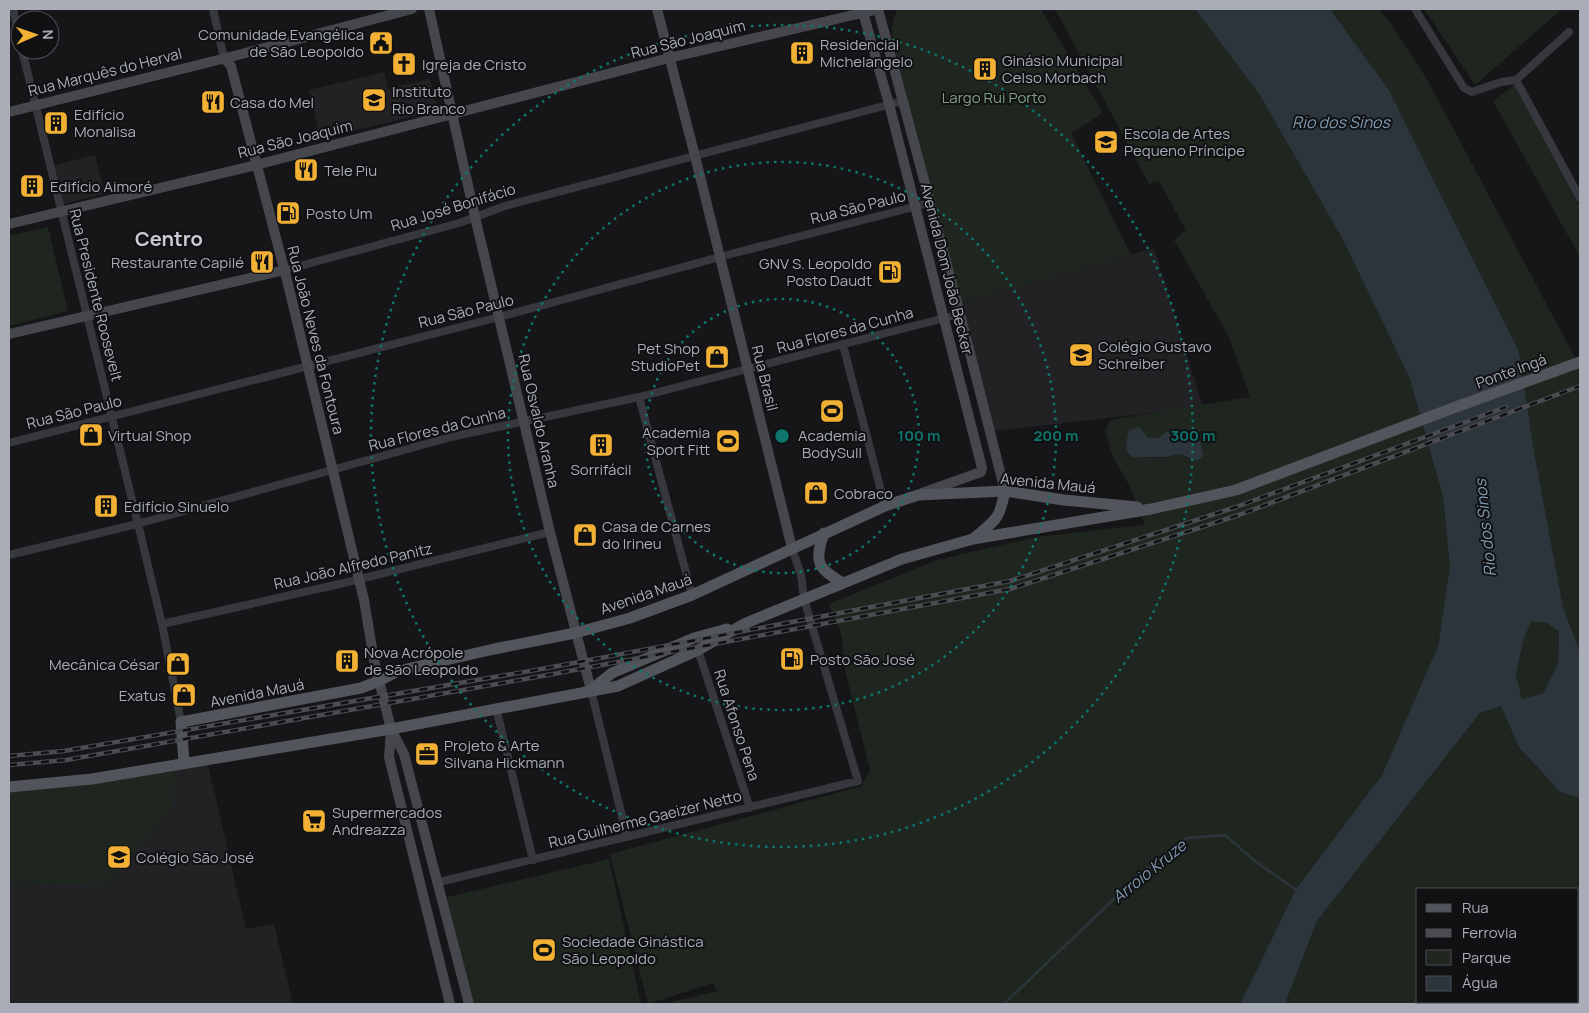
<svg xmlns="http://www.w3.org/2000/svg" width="1589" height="1013" viewBox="0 0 1589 1013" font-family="Manrope,sans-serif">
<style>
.built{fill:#222225}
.green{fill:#1e261f;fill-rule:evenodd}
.water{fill:#2c353c;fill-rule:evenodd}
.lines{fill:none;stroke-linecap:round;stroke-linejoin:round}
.stream{stroke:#2c353c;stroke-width:2.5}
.street{stroke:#37383d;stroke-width:8}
.secondary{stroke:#45474d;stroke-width:10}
.primary{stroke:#53555c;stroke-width:11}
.rail-casing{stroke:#4a4c52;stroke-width:4.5}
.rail{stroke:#111113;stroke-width:2.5;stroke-dasharray:8;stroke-linecap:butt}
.ring{fill:none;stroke:#0f766e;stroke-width:2.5;stroke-dasharray:2.5 5}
.labels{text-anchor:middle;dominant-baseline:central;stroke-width:4;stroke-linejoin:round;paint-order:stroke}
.poi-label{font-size:15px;fill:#a8adb8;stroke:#111113;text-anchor:start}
.street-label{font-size:15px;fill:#a8adb8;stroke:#111113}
.park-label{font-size:15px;fill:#7fa381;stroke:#111113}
.water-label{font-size:16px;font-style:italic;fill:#7f9bb3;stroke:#111113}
.district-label{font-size:20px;font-weight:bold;fill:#c9ccd4;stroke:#111113}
.centre{fill:#0f766e;stroke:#111113;stroke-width:2.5}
.ring-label{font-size:15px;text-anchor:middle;font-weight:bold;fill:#0f766e;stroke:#111113;stroke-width:4;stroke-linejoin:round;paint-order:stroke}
</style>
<rect width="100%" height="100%" fill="#161618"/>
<path class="built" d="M384,72L388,89L430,79L438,110L321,139L309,90Z
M95,155L105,194L63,204L54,165Z
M1154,248L1203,407L994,431L961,303Z
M208,765L246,929L274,924L293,1004H9V790Z"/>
<path class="green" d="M905,9H1041L1103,113L1071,133L1131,255L961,303L893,48L892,27L896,11Z
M1055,9H1195L1259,94L1342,238L1410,379L1443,497L1450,567L1438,646L1382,775L1296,889L1240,1004H663L717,991L713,983L648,1004L610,854L862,786L870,770L845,670L842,636L829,604L937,560L1036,537L1145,525L1129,485L1112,455L1105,430L1110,420L1250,397L1229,337L1174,240L1186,230L1159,181L1149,184ZM1139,427L1147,437L1155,439L1176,432L1187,438L1200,442L1197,461L1180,454L1166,457L1151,458Z
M1330,9H1379L1391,24L1428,81L1580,367V652L1563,607L1533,446L1519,352L1389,90Z
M1424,9H1562L1475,85Z
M1514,85L1580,207V257L1493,101Z
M48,227L68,311L9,326V236Z
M1532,620L1547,623L1559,632L1558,663L1543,693L1522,699L1516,675L1524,637Z
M1501,706L1518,746L1560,792L1580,798V1004H1466L1465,1002H1578V889H1418V1002H1428V1004H1285L1317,921L1480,713Z
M175,770L172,808L108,885L9,883V790Z
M609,859L641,1004H472L447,897Z"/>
<path class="water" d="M1195,9H1330L1389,90L1519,352L1533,446L1563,607L1580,652V798L1560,792L1518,746L1501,706L1480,713L1317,921L1285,1004H1240L1296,889L1382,775L1438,646L1450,567L1443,497L1410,379L1342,238L1259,94ZM1532,621L1547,623L1559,632L1558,663L1543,693L1522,699L1516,675L1524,637Z
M1140,427L1147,437C1155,439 1159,439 1166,432C1178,432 1188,438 1200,441L1203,456L1197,461L1180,454L1166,457H1133L1126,451L1127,439L1129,430Z"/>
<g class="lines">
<path class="stream" d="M1004,1004L1137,877L1187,838L1225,835L1255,861L1299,892"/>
<path class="street" d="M13,9L20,41
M213,9L224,58
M1415,9L1464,88L1472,92L1501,82L1516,80L1569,32
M22,50L138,524L162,624L181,722
M1516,80L1580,198
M285,270L459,223L505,206L903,101
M843,345L885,506
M639,397L692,595
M9,443L499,317L731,254L929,203
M9,555L141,523L451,437L639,397L960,314
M162,624L344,583L550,532
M698,650L750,808
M591,690L627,837
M496,708L533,860
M439,882L858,781L804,599L801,575L792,548"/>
<path class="secondary" d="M429,9L475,217L550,532L591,690
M657,9L695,156L792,548
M862,9L889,104L982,468L981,472L922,493
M878,9L958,306L1005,491
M224,58L231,66L287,280L364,600L374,660L391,729L404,754L469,1004
M9,112L234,56L412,9
M9,224L256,165L669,58L879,9
M9,334L285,270
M391,730L389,757L450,1004"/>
<path class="primary" d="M824,533C814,562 817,568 843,583
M974,538C997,519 999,520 1005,491
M592,689L612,673L694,638L727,629
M184,762L181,722L361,688L379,681L398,671L494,649L575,633L630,618L692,595L885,506L918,495L1005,491L1064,500L1137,507
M9,787L92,779L391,729L618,686L698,650L746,623L902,559L973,539L1151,509L1236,490L1453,408L1580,362"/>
<defs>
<path id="rail" d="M9,756L64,751L547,668L1010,581L1236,507L1506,407
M9,765L66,760L548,675L1010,589L1239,515L1580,386"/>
</defs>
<use href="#rail" class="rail-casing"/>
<use href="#rail" class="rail"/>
</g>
<g class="ring">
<circle cx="782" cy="436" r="137"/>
<circle cx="782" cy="436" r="274"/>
<circle cx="782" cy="436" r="411"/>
</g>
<defs>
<symbol id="civic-square" viewBox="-11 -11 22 22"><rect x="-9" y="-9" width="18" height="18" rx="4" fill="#f2b134" stroke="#111113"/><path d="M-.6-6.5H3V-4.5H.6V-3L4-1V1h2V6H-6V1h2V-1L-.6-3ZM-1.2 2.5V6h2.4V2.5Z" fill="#111"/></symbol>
<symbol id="building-square" viewBox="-11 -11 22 22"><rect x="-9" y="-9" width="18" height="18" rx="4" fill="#f2b134" stroke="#111113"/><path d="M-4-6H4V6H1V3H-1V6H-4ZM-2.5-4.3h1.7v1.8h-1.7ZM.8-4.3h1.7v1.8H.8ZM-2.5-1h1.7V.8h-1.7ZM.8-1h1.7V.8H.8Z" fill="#111"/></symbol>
<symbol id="church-square" viewBox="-11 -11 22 22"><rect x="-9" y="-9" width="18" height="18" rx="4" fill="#f2b134" stroke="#111113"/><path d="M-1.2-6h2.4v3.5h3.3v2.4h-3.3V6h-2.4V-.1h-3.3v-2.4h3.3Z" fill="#111"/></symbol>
<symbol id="school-square" viewBox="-11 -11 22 22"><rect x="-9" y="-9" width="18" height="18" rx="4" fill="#f2b134" stroke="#111113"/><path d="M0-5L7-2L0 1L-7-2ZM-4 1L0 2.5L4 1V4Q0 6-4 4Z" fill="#111"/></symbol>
<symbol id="restaurant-square" viewBox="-11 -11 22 22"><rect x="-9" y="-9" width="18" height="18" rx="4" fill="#f2b134" stroke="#111113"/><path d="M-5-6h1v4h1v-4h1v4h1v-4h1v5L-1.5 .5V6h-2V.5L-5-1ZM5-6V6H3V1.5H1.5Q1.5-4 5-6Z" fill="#111"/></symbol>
<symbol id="fuel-square" viewBox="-11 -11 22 22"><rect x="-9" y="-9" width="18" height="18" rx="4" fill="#f2b134" stroke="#111113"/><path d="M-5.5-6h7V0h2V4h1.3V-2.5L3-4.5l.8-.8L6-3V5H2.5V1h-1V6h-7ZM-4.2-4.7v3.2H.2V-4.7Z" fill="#111"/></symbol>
<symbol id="shop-square" viewBox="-11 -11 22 22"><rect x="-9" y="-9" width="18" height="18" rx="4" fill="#f2b134" stroke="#111113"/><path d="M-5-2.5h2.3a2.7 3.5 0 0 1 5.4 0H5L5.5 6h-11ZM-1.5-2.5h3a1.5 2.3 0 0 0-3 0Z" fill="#111"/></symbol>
<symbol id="stadium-square" viewBox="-11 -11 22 22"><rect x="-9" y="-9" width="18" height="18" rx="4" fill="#f2b134" stroke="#111113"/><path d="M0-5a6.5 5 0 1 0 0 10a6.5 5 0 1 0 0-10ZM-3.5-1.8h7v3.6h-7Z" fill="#111"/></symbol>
<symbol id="office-square" viewBox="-11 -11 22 22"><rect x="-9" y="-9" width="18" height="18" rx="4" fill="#f2b134" stroke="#111113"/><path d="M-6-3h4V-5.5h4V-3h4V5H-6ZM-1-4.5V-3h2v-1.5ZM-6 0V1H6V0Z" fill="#111"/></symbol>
<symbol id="supermarket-square" viewBox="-11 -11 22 22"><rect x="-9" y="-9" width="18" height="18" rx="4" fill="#f2b134" stroke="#111113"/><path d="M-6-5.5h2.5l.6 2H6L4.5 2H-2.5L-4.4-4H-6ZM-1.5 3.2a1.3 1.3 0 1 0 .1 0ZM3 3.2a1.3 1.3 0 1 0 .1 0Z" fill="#111"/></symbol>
</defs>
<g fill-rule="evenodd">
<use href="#civic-square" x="367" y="29" width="28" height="28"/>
<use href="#building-square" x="788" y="39" width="28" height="28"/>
<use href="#church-square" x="390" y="50" width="28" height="28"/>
<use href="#building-square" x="971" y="55" width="28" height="28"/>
<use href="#school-square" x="360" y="86" width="28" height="28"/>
<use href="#restaurant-square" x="199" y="88" width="28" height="28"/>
<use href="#building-square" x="42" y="109" width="28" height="28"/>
<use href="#school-square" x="1092" y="128" width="28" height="28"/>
<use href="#restaurant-square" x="292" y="156" width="28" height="28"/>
<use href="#building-square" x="18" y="172" width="28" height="28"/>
<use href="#fuel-square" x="274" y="199" width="28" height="28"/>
<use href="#restaurant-square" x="248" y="248" width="28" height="28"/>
<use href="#fuel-square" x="876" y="258" width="28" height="28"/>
<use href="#school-square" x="1067" y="341" width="28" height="28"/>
<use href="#shop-square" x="703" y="343" width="28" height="28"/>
<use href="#stadium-square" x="818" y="397" width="28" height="28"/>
<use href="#shop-square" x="77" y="421" width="28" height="28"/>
<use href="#stadium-square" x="714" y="427" width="28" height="28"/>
<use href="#building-square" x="587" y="431" width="28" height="28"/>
<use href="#shop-square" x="802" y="479" width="28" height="28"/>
<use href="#building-square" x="92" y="492" width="28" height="28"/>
<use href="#shop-square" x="571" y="521" width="28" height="28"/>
<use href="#fuel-square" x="778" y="645" width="28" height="28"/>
<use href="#building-square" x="333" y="647" width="28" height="28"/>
<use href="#shop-square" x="164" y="650" width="28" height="28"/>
<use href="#shop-square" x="170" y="681" width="28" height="28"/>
<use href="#office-square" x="413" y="740" width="28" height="28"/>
<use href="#supermarket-square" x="300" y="807" width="28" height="28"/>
<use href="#school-square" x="105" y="843" width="28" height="28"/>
<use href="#stadium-square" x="530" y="936" width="28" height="28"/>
</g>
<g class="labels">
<g class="poi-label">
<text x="364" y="34" text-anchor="end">Comunidade Evangélica<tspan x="364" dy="17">de São Leopoldo</tspan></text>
<text x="820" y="44">Residencial<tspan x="820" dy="17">Michelangelo</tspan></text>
<text x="1002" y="60">Ginásio Municipal<tspan x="1002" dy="17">Celso Morbach</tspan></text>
<text x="422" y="64">Igreja de Cristo</text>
<text x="392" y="91">Instituto<tspan x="392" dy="17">Rio Branco</tspan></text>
<text x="230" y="102">Casa do Mel</text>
<text x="74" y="114">Edifício<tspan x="74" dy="17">Monalisa</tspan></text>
<text x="1124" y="133">Escola de Artes<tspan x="1124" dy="17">Pequeno Príncipe</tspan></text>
<text x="324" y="170">Tele Piu</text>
<text x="50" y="186">Edifício Aimoré</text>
<text x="306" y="213">Posto Um</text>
<text x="244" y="262" text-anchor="end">Restaurante Capilé</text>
<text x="872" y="263" text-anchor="end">GNV S. Leopoldo<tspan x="872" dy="17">Posto Daudt</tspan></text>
<text x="1098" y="346">Colégio Gustavo<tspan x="1098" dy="17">Schreiber</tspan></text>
<text x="700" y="348" text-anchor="end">Pet Shop<tspan x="700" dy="17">StudioPet</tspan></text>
<text x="710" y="432" text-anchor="end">Academia<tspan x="710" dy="17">Sport Fitt</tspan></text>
<text x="108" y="435">Virtual Shop</text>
<text x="832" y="435" text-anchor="middle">Academia<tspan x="832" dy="17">BodySull</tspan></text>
<text x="601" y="469" text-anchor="middle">Sorrifácil</text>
<text x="834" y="493">Cobraco</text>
<text x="124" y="506">Edifício Sinuelo</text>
<text x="602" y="526">Casa de Carnes<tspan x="602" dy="17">do Irineu</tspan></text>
<text x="364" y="652">Nova Acrópole<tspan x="364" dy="17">de São Leopoldo</tspan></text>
<text x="810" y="659">Posto São José</text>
<text x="160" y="664" text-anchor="end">Mecânica César</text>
<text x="166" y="695" text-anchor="end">Exatus</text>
<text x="444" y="745">Projeto &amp; Arte<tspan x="444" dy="17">Silvana Hickmann</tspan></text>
<text x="332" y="812">Supermercados<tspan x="332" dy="17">Andreazza</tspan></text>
<text x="136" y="857">Colégio São José</text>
<text x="562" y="941">Sociedade Ginástica<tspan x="562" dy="17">São Leopoldo</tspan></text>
</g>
<g class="street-label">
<text transform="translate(688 39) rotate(-14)">Rua São Joaquim</text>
<text transform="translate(105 72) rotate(-14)">Rua Marquês do Herval</text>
<text transform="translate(295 139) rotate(-14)">Rua São Joaquim</text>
<text transform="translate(453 207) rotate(-17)">Rua José Bonifácio</text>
<text transform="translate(858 207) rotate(-14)">Rua São Paulo</text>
<text transform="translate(947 269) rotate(76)">Avenida Dom João Becker</text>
<text transform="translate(96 295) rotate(76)">Rua Presidente Roosevelt</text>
<text transform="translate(466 311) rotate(-14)">Rua São Paulo</text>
<text transform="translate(845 330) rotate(-15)">Rua Flores da Cunha</text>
<text transform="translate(316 340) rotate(76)">Rua João Neves da Fontoura</text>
<text transform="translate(1511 371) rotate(-20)">Ponte Ingá</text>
<text transform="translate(765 378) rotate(76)">Rua Brasil</text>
<text transform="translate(74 412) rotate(-14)">Rua São Paulo</text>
<text transform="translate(539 421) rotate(77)">Rua Osvaldo Aranha</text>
<text transform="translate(437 429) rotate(-14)">Rua Flores da Cunha</text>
<text transform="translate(1048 483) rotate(6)">Avenida Mauá</text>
<text transform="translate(353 566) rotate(-13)">Rua João Alfredo Panitz</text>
<text transform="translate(646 594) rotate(-19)">Avenida Mauá</text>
<text transform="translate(257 693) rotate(-11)">Avenida Mauá</text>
<text transform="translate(737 725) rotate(72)">Rua Afonso Pena</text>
<text transform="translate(645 819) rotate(-14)">Rua Guilherme Gaeizer Netto</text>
</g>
<g class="park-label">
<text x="994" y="97">Largo Rui Porto</text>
</g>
<g class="water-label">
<text x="1341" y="122">Rio dos Sinos</text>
<text transform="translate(1485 528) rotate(-96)">Rio dos Sinos</text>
<text transform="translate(1149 871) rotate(-39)">Arroio Kruze</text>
</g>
<g class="district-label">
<text x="169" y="238">Centro</text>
</g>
</g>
<circle cx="782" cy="436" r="8" class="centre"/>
<g class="ring-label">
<text x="919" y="441">100 m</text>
<text x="1056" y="441">200 m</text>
<text x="1193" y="441">300 m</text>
</g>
<rect width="1589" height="1013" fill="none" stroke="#a8adb8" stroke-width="20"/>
<rect x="1416" y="888" width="162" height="115" fill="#111113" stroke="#4d4f55"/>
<rect x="1426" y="904" width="25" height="8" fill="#53555c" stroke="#4d4f55"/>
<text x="1462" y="913" font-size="15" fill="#a8adb8">Rua</text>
<rect x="1426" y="929" width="25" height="8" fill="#4a4c52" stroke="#4d4f55"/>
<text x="1462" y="938" font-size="15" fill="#a8adb8">Ferrovia</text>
<rect x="1426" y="950" width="25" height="15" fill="#1e261f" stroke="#4d4f55"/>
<text x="1462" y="963" font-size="15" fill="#a8adb8">Parque</text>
<rect x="1426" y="976" width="25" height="15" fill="#2c353c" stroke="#4d4f55"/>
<text x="1462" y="988" font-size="15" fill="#a8adb8">Água</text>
<g transform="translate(35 35) rotate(88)"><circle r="24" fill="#111113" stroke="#4d4f55"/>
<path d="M0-4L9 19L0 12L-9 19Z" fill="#f2b134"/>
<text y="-8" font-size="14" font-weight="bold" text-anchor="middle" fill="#a8adb8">N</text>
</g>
</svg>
